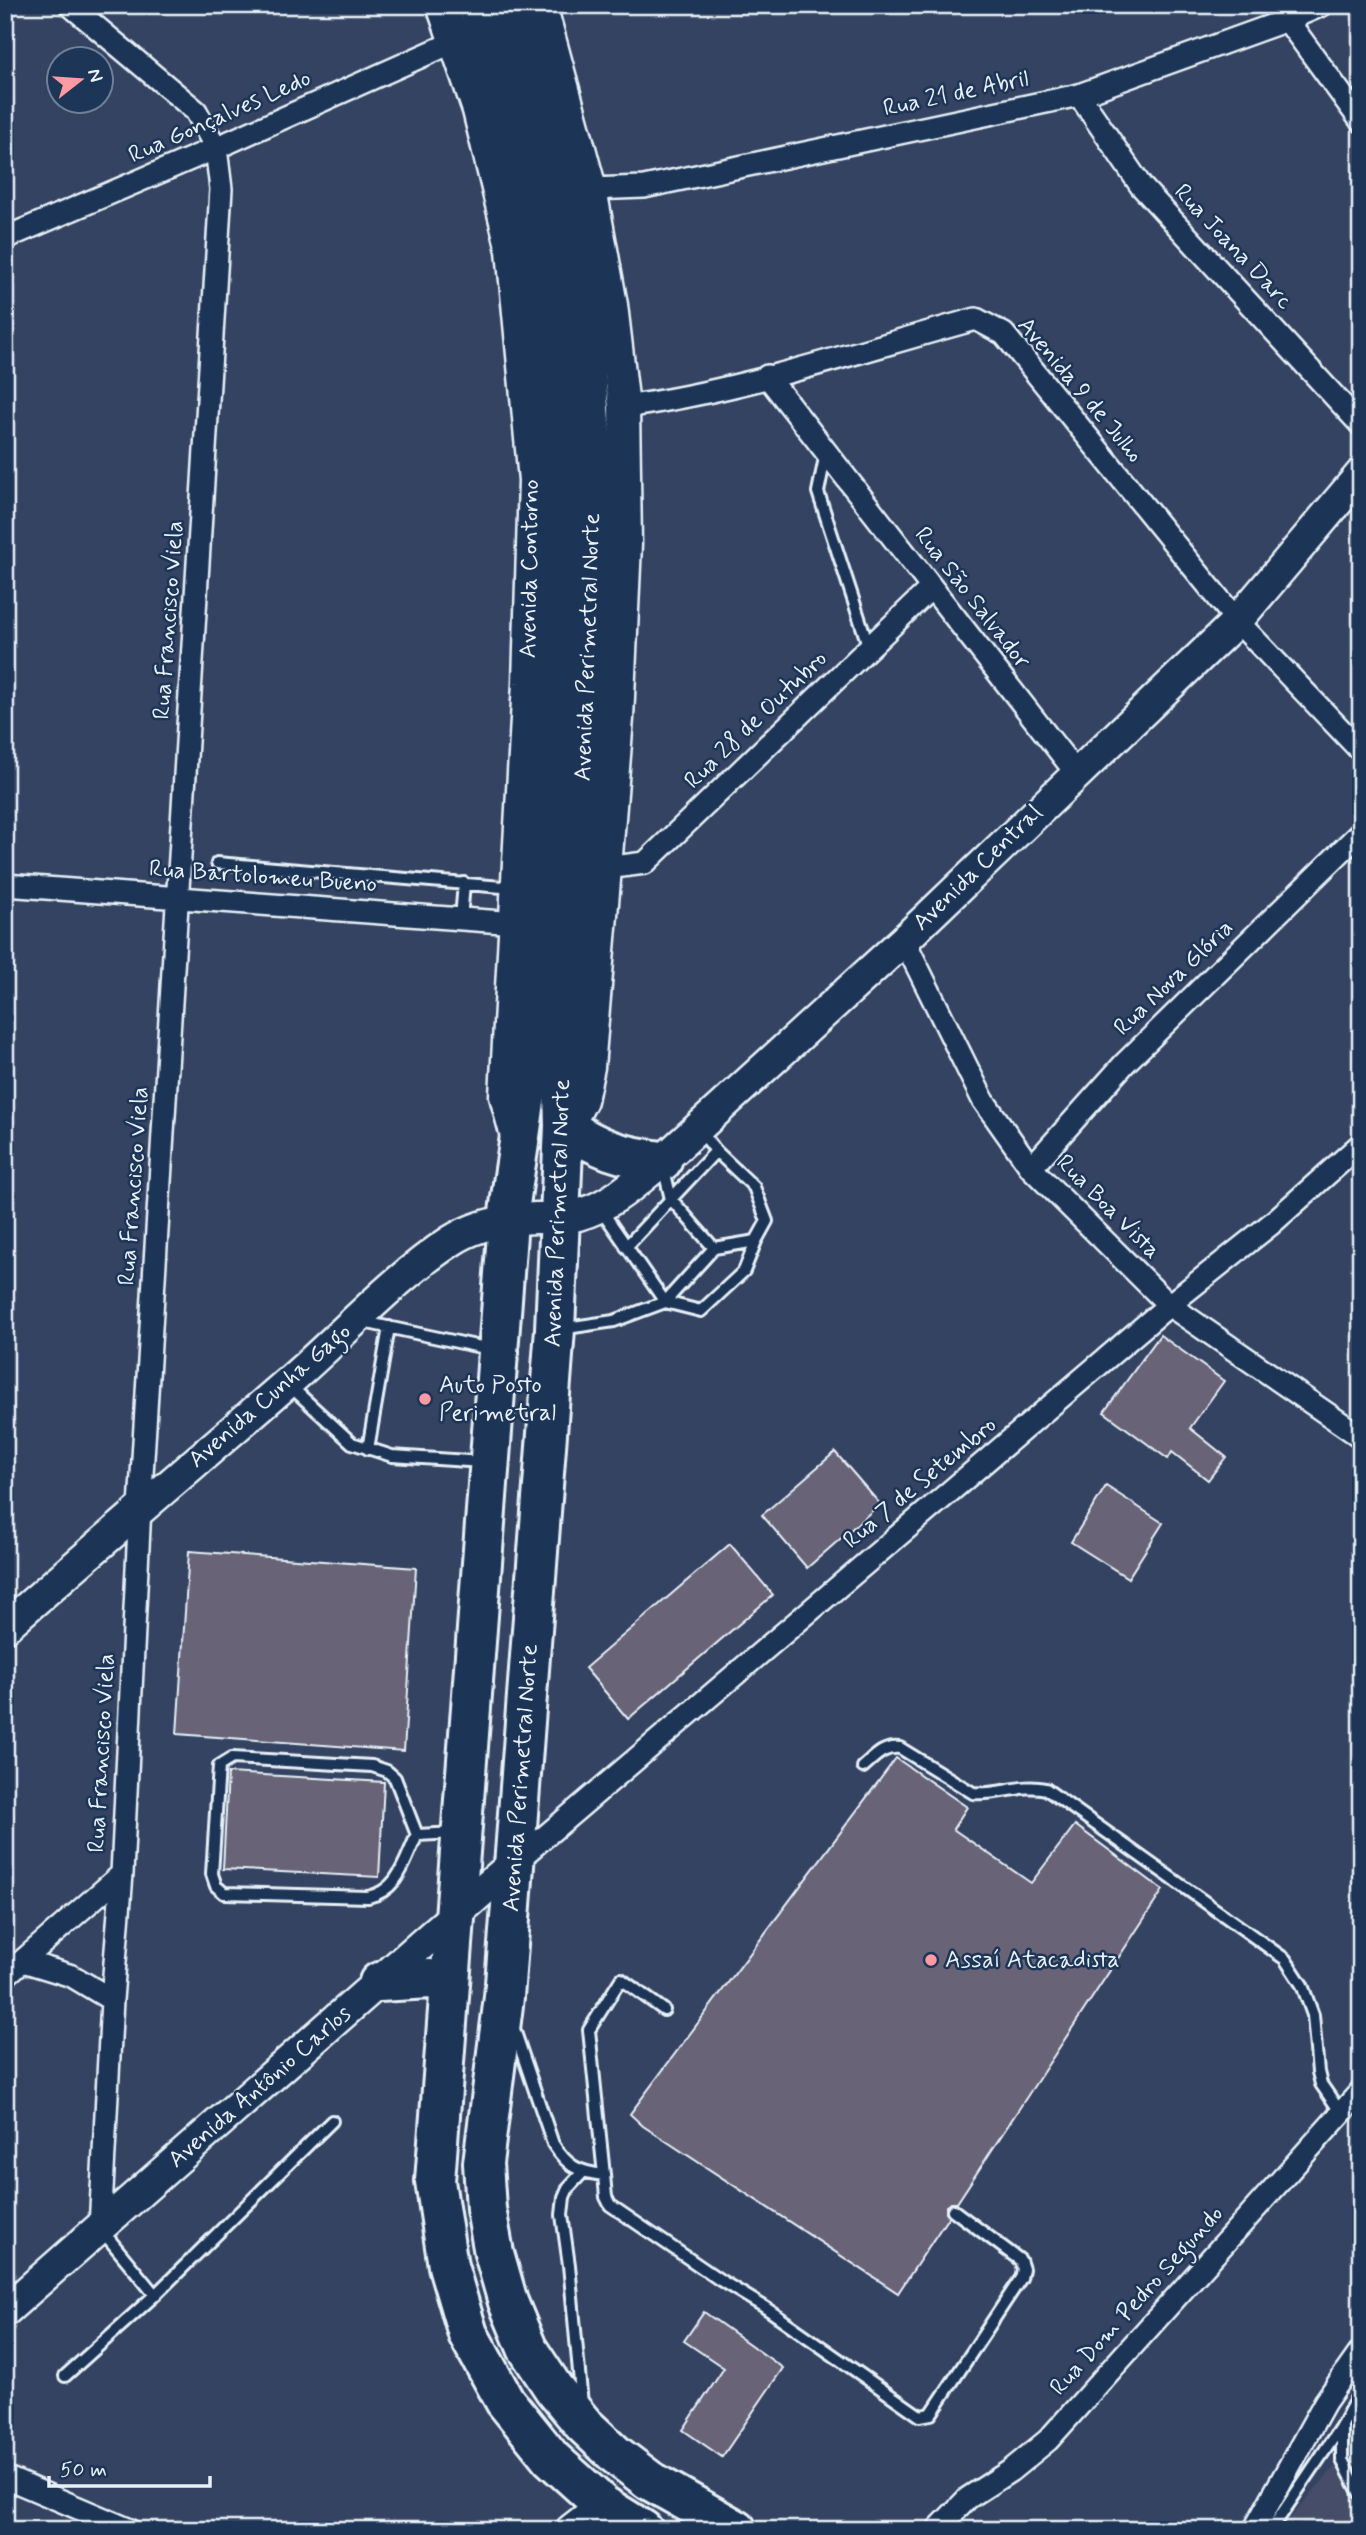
<svg xmlns="http://www.w3.org/2000/svg" width="1366" height="2535" viewBox="0 0 1366 2535" font-family="Mynerve,sans-serif">
<style>
.built{fill:#444d68}
.building{fill:#686377;stroke:#e8f1f8;stroke-width:2}
.lines{fill:none;stroke-linecap:round;stroke-linejoin:round}
.lane-casing{stroke:#e8f1f8;stroke-width:16}
.street-casing{stroke:#e8f1f8;stroke-width:26}
.secondary-casing{stroke:#e8f1f8;stroke-width:35}
.highway-casing{stroke:#e8f1f8;stroke-width:44}
.lane{stroke:#1d3557;stroke-width:10}
.street{stroke:#1d3557;stroke-width:21}
.secondary{stroke:#1d3557;stroke-width:30}
.highway{stroke:#1d3557;stroke-width:38}
.poi-dot{fill:#ff9aa2;stroke:#1d3557;stroke-width:2.5}
.labels{text-anchor:middle;dominant-baseline:central;stroke-width:5;stroke-linejoin:round;paint-order:stroke}
.street-label{font-size:24px;fill:#e8f1f8;stroke:#1d3557}
.poi-label{font-size:24px;fill:#e8f1f8;stroke:#1d3557;text-anchor:start}
</style>
<rect width="100%" height="100%" fill="#344361"/>
<filter id="ink" filterUnits="userSpaceOnUse"><feTurbulence type="fractalNoise" baseFrequency=".0143" numOctaves="2"/><feDisplacementMap in="SourceGraphic" scale="14" xChannelSelector="R" yChannelSelector="G"/><feConvolveMatrix kernelMatrix="1 2 1 2 8 2 1 2 1" color-interpolation-filters="sRGB"/></filter>
<g filter="url(#ink)">
<path class="built" d="M1361,2436V2530H1280Z"/>
<path class="building" d="M1160,1335L1224,1381L1190,1428L1226,1457L1208,1480L1172,1452L1168,1459L1104,1412Z
M835,1452L880,1504L807,1568L762,1515Z
M1106,1486L1163,1523L1128,1578L1071,1542Z
M730,1544L773,1595L628,1719L585,1668Z
M189,1551L416,1568L404,1751L177,1734Z
M896,1758L967,1807L953,1829L1031,1883L1075,1825L1163,1890L957,2203H951L946,2206V2212L949,2216L898,2293L643,2126L630,2114Z
M228,1773L384,1782L379,1877L223,1869Z
M704,2312L783,2368L722,2457L683,2430L724,2368L684,2341Z"/>
<g class="lines">
<defs>
<path id="lane" d="M826,453L818,492L869,648
M217,863L514,888
M461,919L464,883
M663,1166L671,1199L714,1248
M600,1208L665,1302L701,1311L744,1271L756,1241
M626,1247L716,1151
M359,1321L490,1349
M560,1329L614,1321L665,1302L714,1248L756,1241L767,1221L754,1187L716,1151L700,1130
M289,1385L352,1443L392,1456L483,1462
M368,1449L389,1327
M232,1758L372,1766L387,1771L395,1778L417,1835C404,1862 399,1890 368,1897L224,1893L216,1886L212,1874L219,1766Z
M863,1767C875,1757 883,1746 900,1748L973,1793C998,1796 1021,1783 1046,1789L1285,1959L1302,1985L1313,2015L1318,2072L1321,2084L1341,2113
M417,1835L456,1833
M514,2029L553,2144C568,2167 578,2172 604,2175L589,2030L621,1979L664,2010
M604,2175L606,2197L610,2205L720,2280L763,2306L920,2416L931,2414L1021,2278L1023,2269L1020,2260L953,2210
M100,2228L155,2295L332,2121
M65,2376L155,2295
M1361,2390L1342,2425V2460L1361,2496
M582,2404L569,2265L562,2215L564,2197L568,2188L582,2173
M1271,2530L1342,2425"/>
<path id="street" d="M70,5L196,111L216,148L221,189L140,1507L122,1874L112,2000L100,2228
M1287,20L1361,121
M1079,95L1141,186L1361,425
M591,189L644,187L1079,95L1287,20L1322,5
M5,238L216,148L456,41
M767,376L1077,774
M624,407C742,391 861,350 976,319L1004,334L1237,621L1361,751
M606,868L645,863L931,588
M5,885L516,923
M904,940L983,1100L1031,1168L1169,1305L1361,1437
M1031,1168L1125,1063L1361,832
M514,1863L1169,1305L1271,1224L1361,1144
M23,1961L72,1976L112,2000
M5,1976L122,1874
M5,2477L130,2530
M937,2530L968,2498L1010,2471L1048,2440L1361,2091
M1254,2530L1325,2402L1361,2351"/>
<path id="secondary" d="M442,5L478,110L512,250L534,480L528,683L505,1096L516,1136
M541,5L591,189L612,305L624,407L626,544L618,718L606,868L589,1067L582,1100L574,1115L564,1126
M5,1627C98,1545 193,1465 286,1384C341,1337 390,1281 451,1241C477,1224 506,1219 536,1218C551,1218 564,1219 578,1215C611,1206 636,1182 662,1161L904,940L1237,621L1361,474
M5,2311L514,1863
M571,2530L603,2505"/>
<path id="highway" d="M478,5C518,139 550,276 559,416C566,526 559,638 552,748C545,863 539,978 526,1092C521,1135 513,1178 508,1221L435,2181L448,2266L468,2334L505,2401L551,2458L603,2505L643,2530
M512,5L541,105L565,213L584,343L593,460L595,588L563,1091L564,1126L555,1329L504,1997L483,2163L486,2209L494,2253L508,2302L527,2348L554,2389L584,2425L616,2455L649,2480L737,2530
M564,1126C600,1149 619,1156 662,1161
M379,1982L430,1979L450,1984"/>
</defs>
<use href="#lane" class="lane-casing"/>
<use href="#street" class="street-casing"/>
<use href="#secondary" class="secondary-casing"/>
<use href="#highway" class="highway-casing"/>
<use href="#lane" class="lane"/>
<use href="#street" class="street"/>
<use href="#secondary" class="secondary"/>
<use href="#highway" class="highway"/>
</g>
</g>
<g class="poi-dot">
<circle cx="425" cy="1399" r="7"/>
<circle cx="931" cy="1960" r="7"/>
</g>
<g class="labels">
<g class="street-label">
<text transform="translate(956 94) rotate(-12)">Rua 21 de Abril</text>
<text transform="translate(220 117) rotate(-24)">Rua Gonçalves Ledo</text>
<text transform="translate(1233 247) rotate(47)">Rua Joana Darc</text>
<text transform="translate(1080 390) rotate(50)">Avenida 9 de Julho</text>
<text transform="translate(530 569) rotate(-89)">Avenida Contorno</text>
<text transform="translate(972 598) rotate(52)">Rua São Salvador</text>
<text transform="translate(169 620) rotate(-86)">Rua Francisco Viela</text>
<text transform="translate(588 647) rotate(-88)">Avenida Perimetral Norte</text>
<text transform="translate(756 720) rotate(-44)">Rua 28 de Outubro</text>
<text transform="translate(978 868) rotate(-44)">Avenida Central</text>
<text transform="translate(263 877) rotate(4)">Rua Bartolomeu Bueno</text>
<text transform="translate(1174 978) rotate(-44)">Rua Nova Glória</text>
<text transform="translate(134 1186) rotate(-86)">Rua Francisco Viela</text>
<text transform="translate(1108 1207) rotate(45)">Rua Boa Vista</text>
<text transform="translate(558 1213) rotate(-88)">Avenida Perimetral Norte</text>
<text transform="translate(270 1396) rotate(-41)">Avenida Cunha Gago</text>
<text transform="translate(920 1483) rotate(-40)">Rua 7 de Setembro</text>
<text transform="translate(102 1753) rotate(-87)">Rua Francisco Viela</text>
<text transform="translate(521 1778) rotate(-86)">Avenida Perimetral Norte</text>
<text transform="translate(260 2087) rotate(-41)">Avenida Antônio Carlos</text>
<text transform="translate(1137 2301) rotate(-48)">Rua Dom Pedro Segundo</text>
</g>
<g class="poi-label">
<text x="439" y="1385">Auto Posto<tspan x="439" dy="28">Perimetral</tspan></text>
<text x="945" y="1960">Assaí Atacadista</text>
</g>
</g>
<rect width="1366" height="2535" fill="none" stroke="#1d3557" stroke-width="28"/>
<rect x="14" y="14" width="1338" height="2507" fill="none" stroke="#e8f1f8" stroke-width="2.5" filter="url(#ink)"/>
<g transform="translate(80 80) rotate(73)"><circle r="33" fill="#1d3557" stroke="#6e8097" stroke-width="2"/>
<path d="M0-5L12 26L0 18L-12 26Z" fill="#ff9aa2"/>
<text y="-10" font-size="19" font-weight="bold" text-anchor="middle" fill="#e8f1f8">N</text>
</g>
<path d="M49 2476v10h161v-10" fill="none" stroke="#e8f1f8" stroke-width="3.5"/>
<text x="60" y="2476" font-size="21" fill="#e8f1f8" stroke="#1d3557" stroke-width="5" paint-order="stroke">50 m</text>
</svg>
